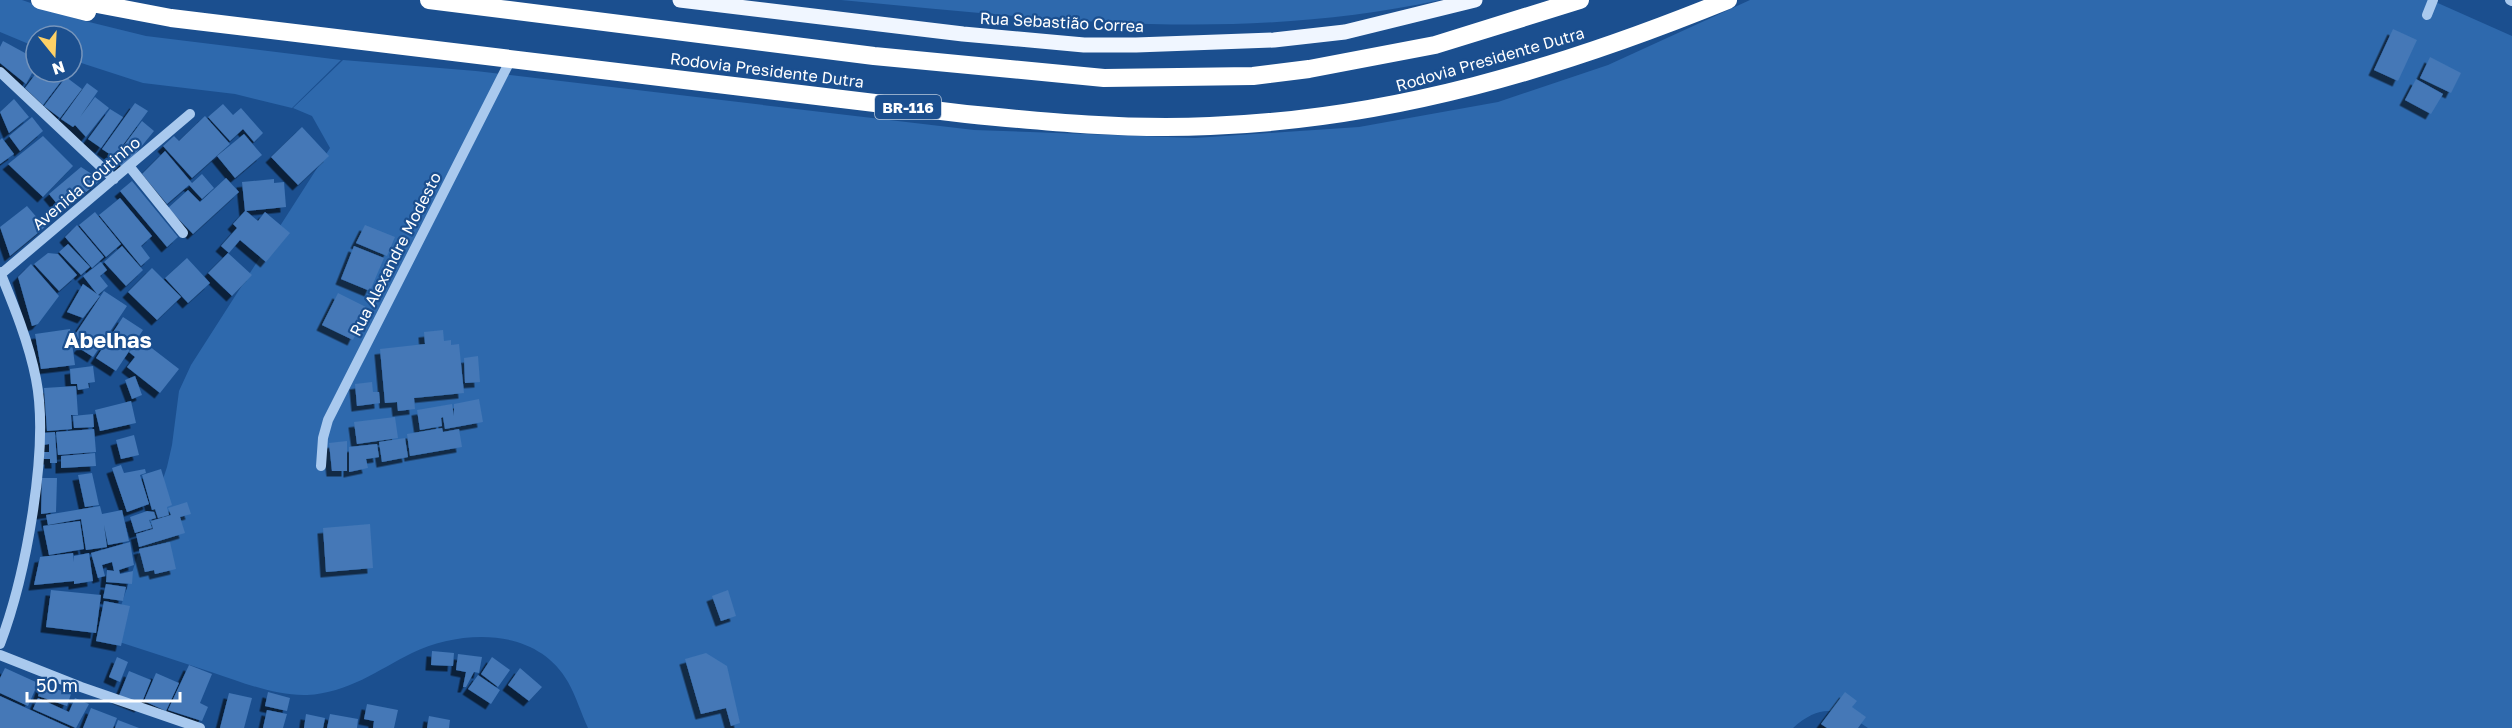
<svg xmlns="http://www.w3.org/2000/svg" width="2512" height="728" viewBox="0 0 2512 728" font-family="'Golos Text',sans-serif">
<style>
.green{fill:#2e69ad}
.building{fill:#4478b7;filter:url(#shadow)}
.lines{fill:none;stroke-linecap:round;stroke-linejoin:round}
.minor{stroke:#a9c9ee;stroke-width:10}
.major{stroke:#f0f6ff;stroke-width:15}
.highway{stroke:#fff;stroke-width:18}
.labels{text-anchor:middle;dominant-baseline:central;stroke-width:4.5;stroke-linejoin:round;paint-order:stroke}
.shield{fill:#1b4f8f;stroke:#bbcadd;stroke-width:1.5}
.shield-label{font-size:15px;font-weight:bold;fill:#fff}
.street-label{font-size:16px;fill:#fff;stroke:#1b4f8f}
.district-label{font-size:22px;font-weight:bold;fill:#fff;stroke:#1b4f8f}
</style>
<defs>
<filter id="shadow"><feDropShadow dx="-5.5" dy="5.5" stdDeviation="0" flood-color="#0009"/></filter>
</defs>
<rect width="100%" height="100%" fill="#1b4f8f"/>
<path class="green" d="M0,0H22L77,19L146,36L341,60L292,108L235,94L143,83L72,60V36H36V47L0,32Z
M841,0H1440C1236,44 1046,19 841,0Z
M1750,0H2431L2512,36V728H1868C1839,708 1821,703 1793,728H588C581,713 576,696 568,682C537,627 462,629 412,653C378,670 348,693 307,695C277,696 243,683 214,673C180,662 145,650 110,639L167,467L172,445L179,391L191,365L330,148L312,116L293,108L343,60L476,71L974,130L1195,138L1359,127L1498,102L1608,65Z"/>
<path class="building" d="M2393,29L2417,40L2398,81L2374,70Z
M3,41L36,59V66L26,84L0,63V47Z
M2430,57L2461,73L2451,93L2420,78Z
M37,72H60L65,76L43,105L25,88Z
M66,77L82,89L60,118L44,106Z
M2416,79L2443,94L2431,114L2405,100Z
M87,83L98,91L80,117L95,97L109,108L86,137L75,125L73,127L61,119Z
M14,99L29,117L9,133L0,112Z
M135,103L148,111L114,157L102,149Z
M223,104L233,115L241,108L263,133L254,142L243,129L230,141L208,117Z
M110,109L123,117L101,148L88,139Z
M205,116L230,144L192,178L163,146L174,136L179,141Z
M32,117L43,131L20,151L9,136Z
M142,121L154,131L124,168L113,160Z
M302,127L329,156L298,185L271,157Z
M244,134L262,155L235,178L217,156Z
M43,136L73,166L43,197L8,164Z
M2,138L14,154L0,164V140Z
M165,151L192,183L202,174L214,188L202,199L189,185L167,204L142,174Z
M81,167L101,180L63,211L49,194Z
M226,178L239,192L193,234L168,208L188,190L200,202Z
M274,179V183L284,182L286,207L246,211L258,221L265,212L290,233L266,262L240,240L229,253L221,246L237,228L233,224L245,211L242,182Z
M132,181L178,237L167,247L120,191Z
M120,198L152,236L141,246L150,258L141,266L99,215Z
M27,206L45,227L10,256L0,227Z
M95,212L121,244L106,257L79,225Z
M77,225L104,257L92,268L65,237Z
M365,225L395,237L387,256L356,243Z
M68,244L90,267L81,275L59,252Z
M122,246L143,270L126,286L104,262Z
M354,246L384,258L370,291L341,279Z
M48,253L58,254L77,275L59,291L34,264Z
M228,253L252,275L232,296L208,273Z
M187,258L210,283L188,303L165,278Z
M101,262L107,270L100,276L108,286L98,295L100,296L83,318L67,312L83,284L97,294L83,276Z
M31,264L59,296L38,324L32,326L18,277Z
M152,268L181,297L157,320L128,292Z
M104,291L127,306L93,357L79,348L84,342L74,336Z
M338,293L368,308L353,340L322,325Z
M123,317L143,330L116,371L96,358Z
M70,329L75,365L41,369L35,334Z
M443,330L444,341L451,340V345L459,344L464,393L414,398L415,409L398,411L397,402L385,403L380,349L425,344L424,332Z
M140,339L179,369L160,393L127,367L135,357L129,352Z
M478,356L480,382L465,383L464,358Z
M93,366L95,382L88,383L89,388L78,390L77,384H71L70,369Z
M135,376L142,395L132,399L125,380Z
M372,382L373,392H379L380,403L357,406L355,384Z
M76,386L78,415H71L72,429L47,431L44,388Z
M479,399L483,422L445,429L443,417L441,418L442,426L420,430L417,410L452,404L454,416V404Z
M131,401L136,423L100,431L95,410Z
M93,414L94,427L74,428L73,416Z
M395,417L398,438L357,444L354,422Z
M442,428L443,432L459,429L462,447L410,456L407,434Z
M94,429L96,452L58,455L56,432Z
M55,432L57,463H50V459H44L43,452H49V444L43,445V433Z
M134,435L139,455L121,459L116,440Z
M405,438L408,457L382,462L379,442Z
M347,441V471H332L329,443Z
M377,444L379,457L366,459L368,468L349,472V447Z
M95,453L96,466L61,468V456Z
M121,465L124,473L145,469L146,473L140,475L149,504L127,512L112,468Z
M161,469L172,505L167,507L169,515L158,518L155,509L152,510L142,475Z
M92,473L99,505L85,507L78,475Z
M42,478H57L56,512L41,514Z
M187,502L191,514L180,517L185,533L139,547L136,534L153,529L151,521L171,515L168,508Z
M100,506L102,514L122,510L129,541L108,545L104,525L107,547L86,550L81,519L48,525L46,515Z
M147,511L154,512L156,518L149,520L152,528L135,533L130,517Z
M80,521L84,549L49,555L43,526Z
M370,524L373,568L326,572L323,528Z
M130,542L134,565L119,570L120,574L133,571L132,584L106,582L107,570L114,571L112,562L102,565L105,576L98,578L91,553Z
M170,542L176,569L155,574L154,570L145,572L139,549Z
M73,553L74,562V556L89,553L93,581L74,584V581L34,585L40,557Z
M106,584L126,587L123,601L103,598Z
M51,590L101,595L96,633L46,627Z
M728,590L736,616L721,621L712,596Z
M104,601L130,606L121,646L96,641Z
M432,651L454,653L453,666L431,665Z
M706,653L727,666L740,723L731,726L726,708L701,714L685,659Z
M458,654L482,657L479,673L474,672L466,687H463L466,672L456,670Z
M117,657L128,662L120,682L109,677Z
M492,657L510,670L498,687L481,674Z
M189,665L212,674L200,703L208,707L202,721L168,710Z
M5,668L38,683L28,706L0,693V678Z
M520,668L542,687L529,701L508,685Z
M129,671L151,680L140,707L118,698Z
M156,673L179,683L166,711L144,701Z
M478,675L500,690L491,704L468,689Z
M42,684L71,694L67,706L38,696Z
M268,692L290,698L287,711L265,706Z
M1845,692L1857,701L1852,707L1866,717L1858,728H1827L1821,724Z
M229,693L252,698L244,728H220Z
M0,696L70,728H0Z
M38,698L69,712L75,698L89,704L76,728L33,709Z
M367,704L398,710L394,728H373L374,721L364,719Z
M91,708L117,718L113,728H83Z
M267,710L287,714L283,728H263Z
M306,714L325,718L323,728H304Z
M330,714L358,719L357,728H327Z
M429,716L450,720L449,728H427Z
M118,720L139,728H115Z"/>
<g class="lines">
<path class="minor" d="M2510,0L2512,1
M2427,15L2433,0
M0,72L114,179
M129,166L183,233
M0,272C14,306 29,343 36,379C50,449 25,578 0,644
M1,274L190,114
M321,466L323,438L328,420L510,61
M0,655L81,687L200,728"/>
<path class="major" d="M680,0L963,34L1084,45H1136L1274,40L1345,32L1475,0"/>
<path class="highway" d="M40,0L87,12
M76,0L171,18L966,114C1047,122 1129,130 1210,126C1392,119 1561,68 1728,0
M429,0L874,56L1104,78L1253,76L1309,69L1435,45L1580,0"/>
</g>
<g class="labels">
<rect class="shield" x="875" y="95" width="66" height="24" rx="4.5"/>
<g class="shield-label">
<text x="908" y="107">BR-116</text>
</g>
<g class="street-label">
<text transform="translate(1062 22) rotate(3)">Rua Sebastião Correa</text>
<text transform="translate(1490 59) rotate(-16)">Rodovia Presidente Dutra</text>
<text transform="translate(767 70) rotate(7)">Rodovia Presidente Dutra</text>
<text transform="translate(86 183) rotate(-40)">Avenida Coutinho</text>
<text transform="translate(395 254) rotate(-63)">Rua Alexandre Modesto</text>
</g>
<g class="district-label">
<text x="108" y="339">Abelhas</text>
</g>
</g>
<g transform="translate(54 54) rotate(162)"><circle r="28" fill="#1b4f8f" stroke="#7695bc" stroke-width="1.5"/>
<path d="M0-4.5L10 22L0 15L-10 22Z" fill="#ffd166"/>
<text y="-9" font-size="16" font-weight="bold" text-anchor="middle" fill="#ffffff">N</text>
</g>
<path d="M27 692v9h153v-9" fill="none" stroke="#ffffff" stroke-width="3"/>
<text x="36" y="692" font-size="18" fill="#ffffff" stroke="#1b4f8f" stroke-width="4.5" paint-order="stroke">50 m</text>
</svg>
